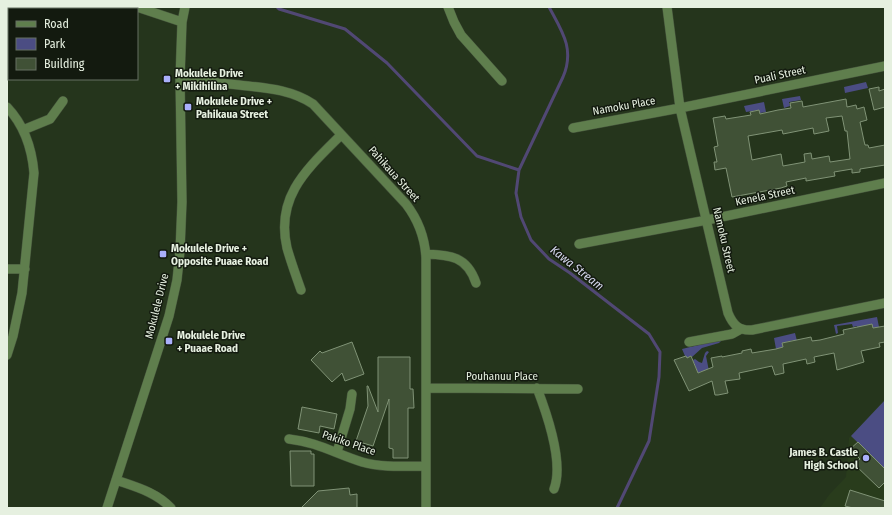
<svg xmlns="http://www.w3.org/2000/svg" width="892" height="515" viewBox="0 0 892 515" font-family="'Fira Sans Condensed',sans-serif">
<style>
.built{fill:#293c1c}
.green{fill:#4b4d83}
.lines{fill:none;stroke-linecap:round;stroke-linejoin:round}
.stream{stroke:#514874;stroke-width:3}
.building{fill:#405136;stroke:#809376;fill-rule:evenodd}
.minor-casing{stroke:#44533b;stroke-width:10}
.minor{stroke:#5f7e4d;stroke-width:9}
.poi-dot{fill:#aab0fb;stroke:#131a0f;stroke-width:1.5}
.labels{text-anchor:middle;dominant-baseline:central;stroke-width:3;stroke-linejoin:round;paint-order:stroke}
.poi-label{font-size:11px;font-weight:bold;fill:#e6f0e0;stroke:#131a0f;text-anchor:start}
.street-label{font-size:11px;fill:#e6f0e0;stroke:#131a0f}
.water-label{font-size:12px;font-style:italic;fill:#d7d9ef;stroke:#131a0f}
</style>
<rect width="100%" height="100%" fill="#25351c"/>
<path class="built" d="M885,399V508H820L829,495L846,477L849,438Z"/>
<path class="green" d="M866,82L868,88L845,93L844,87Z
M800,96L801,100L789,102L790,106L784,108L782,99Z
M764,102L766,112L760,113L759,110L746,112L744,106Z
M877,317L879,327L858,330L857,326L853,327L852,324L837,326L838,333L836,334L834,325Z
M795,333L799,349L794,340L782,343L783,347L776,349L774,338Z
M723,339L719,343L702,348L692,357L691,356L687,358L686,356H685L682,349Z
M707,351L709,352L706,356L709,371H702L698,373L693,360L695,359L699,362L702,363L705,353Z
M885,400V469L851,436Z"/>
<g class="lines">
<path class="stream" d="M277,7L279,9L345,29L387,63L477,156L519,170L516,193L521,217L531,240L549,259L570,273L649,334L660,352L659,377L649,441L617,508
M519,170L563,77C575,49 562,31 549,7"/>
</g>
<path class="building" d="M879,87V91L885,89V107L874,110L869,89Z
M846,99L847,107L856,105L857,109L864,107L867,120L860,122L864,141L865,145H868L869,148L885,145V165L860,169V172L852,173V169L834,172L835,176L806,181V178L786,182L787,186L781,188L732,197L726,168L715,170L714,162H717L714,147L718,146L713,118L725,116L726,119L751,115L750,112L759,110L760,114L778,110L791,108L790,103L802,101L803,107ZM842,116L845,131H847L850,159L830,162L829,156L812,159L811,153L804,154L805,162L783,166L781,154L752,160L748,136L782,130L783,134L813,128L814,134L829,131L826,118Z
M872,324L873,328L885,326V342L879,343L880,347L861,351L864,362L837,370L834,353L814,357L815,362L807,364L806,359L783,364L784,373L775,375L772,366L739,373L740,379L725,381L728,393L718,395H715L712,381L689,391L674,360L686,356L687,358L691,356L698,373L713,367L711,358L722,356V357L742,353V351L751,349L752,353L776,349L783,347L782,343L811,337L812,341L820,340L844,334L843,330Z
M352,342L364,374L345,381L342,373L332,382L311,360L320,351L322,353Z
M378,357H410V389H413L414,408H408V458H393V449L389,448V399L373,446L356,441L368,406L367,386H368L378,412Z
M302,407L337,414L334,429L320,426L319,433L298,429Z
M858,442L885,469V482L879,488L854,464L860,459L850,449Z
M290,451H311V454H314V486H291Z
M349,488L350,495L357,494V508H301L318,491Z
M850,490L885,501V508H853L845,506Z"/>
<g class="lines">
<defs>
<path id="minor" d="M137,7L182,22
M448,7L454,22L461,35L502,81
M667,7L680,108L728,313C733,325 739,331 752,330L885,303
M180,79C200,81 220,83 239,85C265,88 290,89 313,104L406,204C419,221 425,238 426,258V508
M7,107C24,125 32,149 34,173L22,293L13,336L7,355
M573,128L680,108L885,66
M23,130L50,119L63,101
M579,244L707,220L885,183
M426,254C450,255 467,256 476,283
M7,269H25
M301,290C296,276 291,262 287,248C275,196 308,168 341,135
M689,342L732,334L741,329
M426,388L578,389
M537,388C547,414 564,463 554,489
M289,439C317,442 336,454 362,462C383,468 405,466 426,466
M337,452L350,409L352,394
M116,480C136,487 156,492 171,508
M107,508L169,316L177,280L180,251L182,202L180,79L182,22L185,7"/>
</defs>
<use href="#minor" class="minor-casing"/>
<use href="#minor" class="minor"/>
</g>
<g class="poi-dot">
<rect x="163" y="75" width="8" height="8" rx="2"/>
<rect x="184" y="103" width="8" height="8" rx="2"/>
<rect x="159" y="250" width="8" height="8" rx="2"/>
<rect x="165" y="337" width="8" height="8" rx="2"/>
<circle cx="866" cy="458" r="4"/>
</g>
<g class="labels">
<g class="poi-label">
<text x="175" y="73">Mokulele Drive<tspan x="175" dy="13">+ Mikihilina</tspan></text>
<text x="196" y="101">Mokulele Drive +<tspan x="196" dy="13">Pahikaua Street</tspan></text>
<text x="171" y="248">Mokulele Drive +<tspan x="171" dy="13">Opposite Puaae Road</tspan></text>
<text x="177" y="335">Mokulele Drive<tspan x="177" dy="13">+ Puaae Road</tspan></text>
<text x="858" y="452" text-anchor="end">James B. Castle<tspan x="858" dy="13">High School</tspan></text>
</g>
<g class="street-label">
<text transform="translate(780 75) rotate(-12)">Puali Street</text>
<text transform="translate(624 106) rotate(-10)">Namoku Place</text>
<text transform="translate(394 174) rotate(48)">Pahikaua Street</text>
<text transform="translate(765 196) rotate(-12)">Kenela Street</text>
<text transform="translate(724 240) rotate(77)">Namoku Street</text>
<text transform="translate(157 306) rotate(-76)">Mokulele Drive</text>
<text x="502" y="376">Pouhanuu Place</text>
<text transform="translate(349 443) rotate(19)">Pakiko Place</text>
</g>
<g class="water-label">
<text transform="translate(577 268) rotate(38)">Kawa Stream</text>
</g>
</g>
<rect width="892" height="515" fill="none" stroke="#e6f0e0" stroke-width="16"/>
<rect x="8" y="8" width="130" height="72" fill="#131a0f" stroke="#677063"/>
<rect x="16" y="21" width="20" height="6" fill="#5f7e4d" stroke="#677063"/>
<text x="44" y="28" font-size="12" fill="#e6f0e0">Road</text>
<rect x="16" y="38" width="20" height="12" fill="#4b4d83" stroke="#677063"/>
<text x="44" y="48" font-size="12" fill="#e6f0e0">Park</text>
<rect x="16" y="58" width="20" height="12" fill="#405136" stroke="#677063"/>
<text x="44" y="68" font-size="12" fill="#e6f0e0">Building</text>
</svg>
